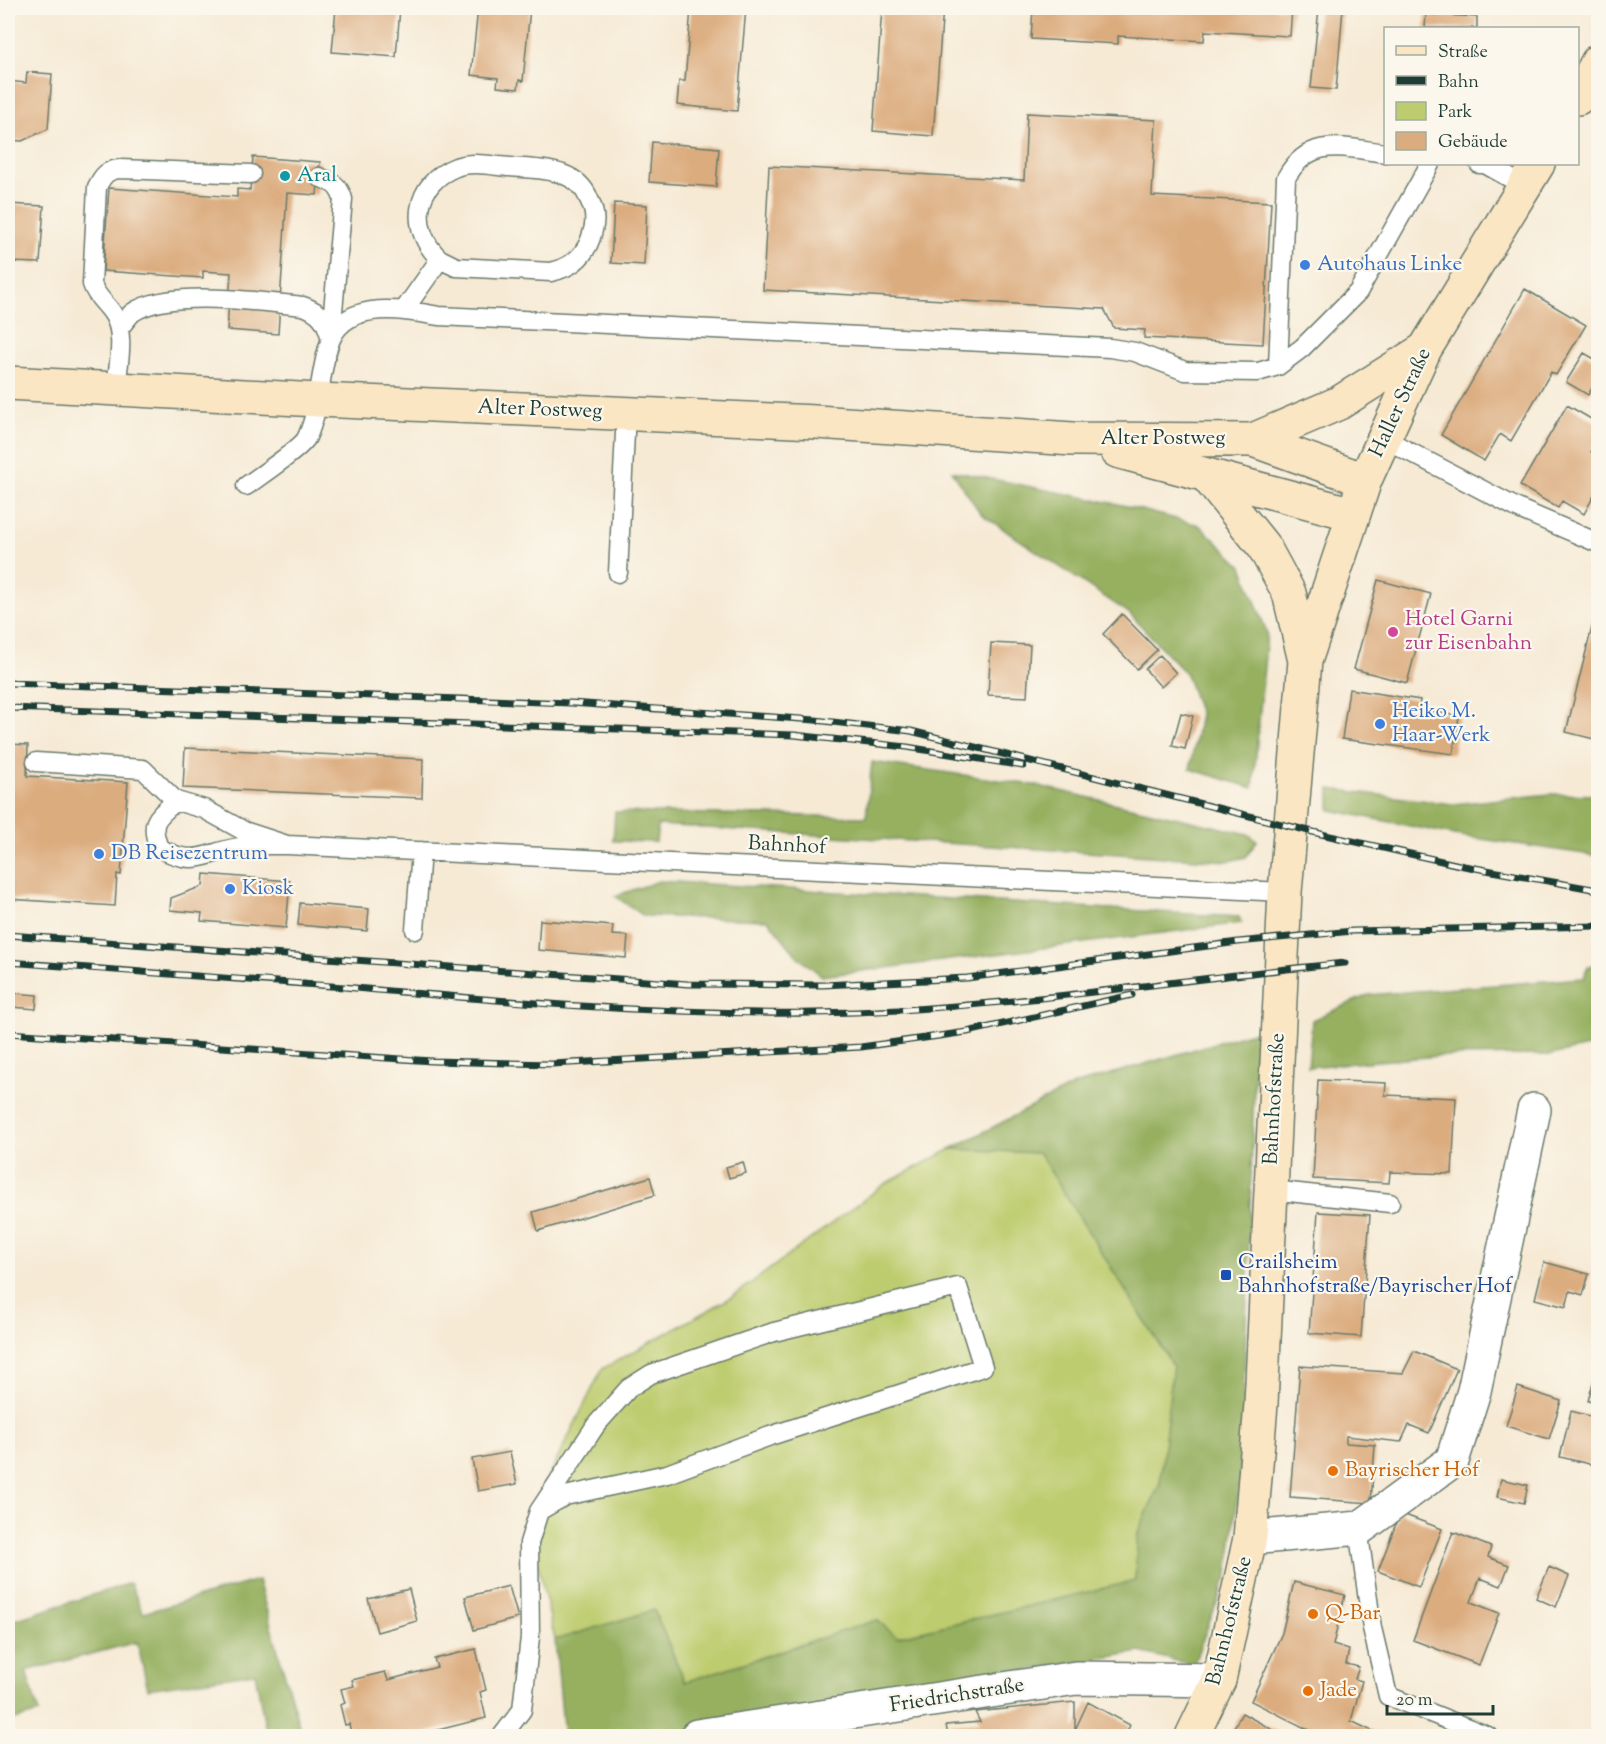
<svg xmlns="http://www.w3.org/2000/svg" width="1606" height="1744" viewBox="0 0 1606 1744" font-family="'Sorts Mill Goudy',serif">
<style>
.green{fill:#bdcc6e;stroke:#6e8451;stroke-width:1.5}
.forest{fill:#96b061;stroke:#5a764a;stroke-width:1.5}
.building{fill:#dbac7e}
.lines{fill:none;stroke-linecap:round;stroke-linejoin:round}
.lane-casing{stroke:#6a7a6c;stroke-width:21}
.street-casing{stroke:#6a7a6c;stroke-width:36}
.secondary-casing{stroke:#6a7a6c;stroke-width:36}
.lane{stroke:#fff;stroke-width:18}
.street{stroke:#fff;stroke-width:33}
.secondary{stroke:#fbe6c4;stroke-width:33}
.rail-casing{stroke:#1f3d34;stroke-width:7}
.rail{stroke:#fbf7ec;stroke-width:4.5;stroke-dasharray:14;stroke-linecap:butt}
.culture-dot{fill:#0f9aa8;stroke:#fbf7ec;stroke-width:2}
.shop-dot{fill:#3f7fe0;stroke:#fbf7ec;stroke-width:2}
.hotel-dot{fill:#d1479c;stroke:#fbf7ec;stroke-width:2}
.transit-dot{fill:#1a4fb4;stroke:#fbf7ec;stroke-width:2}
.food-dot{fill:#e8710a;stroke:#fbf7ec;stroke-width:2}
.labels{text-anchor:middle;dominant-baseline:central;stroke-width:4.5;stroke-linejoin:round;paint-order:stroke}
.culture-label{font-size:21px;fill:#0d838f;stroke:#fbf7ec;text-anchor:start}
.shop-label{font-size:21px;fill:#366cbe;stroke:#fbf7ec;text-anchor:start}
.street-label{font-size:21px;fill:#1f3d34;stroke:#fbf7ec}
.hotel-label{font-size:21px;fill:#b23c85;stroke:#fbf7ec;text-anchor:start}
.transit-label{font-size:21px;fill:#164399;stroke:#fbf7ec;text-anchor:start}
.food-label{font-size:21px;fill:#c56008;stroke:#fbf7ec;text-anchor:start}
</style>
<rect width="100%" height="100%" fill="#fbf7ec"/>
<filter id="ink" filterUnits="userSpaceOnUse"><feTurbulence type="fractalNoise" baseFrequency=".0167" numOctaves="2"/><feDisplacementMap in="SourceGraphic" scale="12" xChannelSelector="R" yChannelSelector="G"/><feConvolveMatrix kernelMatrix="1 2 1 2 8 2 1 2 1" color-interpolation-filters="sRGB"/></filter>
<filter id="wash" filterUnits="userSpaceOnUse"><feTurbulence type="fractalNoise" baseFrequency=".008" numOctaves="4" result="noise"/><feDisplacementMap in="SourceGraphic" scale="24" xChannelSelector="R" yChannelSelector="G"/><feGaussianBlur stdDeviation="1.35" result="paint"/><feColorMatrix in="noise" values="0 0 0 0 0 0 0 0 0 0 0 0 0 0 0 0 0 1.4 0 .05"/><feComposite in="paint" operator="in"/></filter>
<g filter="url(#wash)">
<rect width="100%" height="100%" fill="#f6ead5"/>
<path class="green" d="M951,1149L1039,1153L1173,1366L1160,1484L1138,1532L1135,1581L896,1637L877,1620L685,1682L654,1611L555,1640L534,1547L536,1502L602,1369L732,1297L885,1184Z"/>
<path class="forest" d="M952,471L1122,505L1199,525L1242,566L1267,633L1253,788L1190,769L1200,714L1186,674L1130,614L981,514Z
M872,762L1034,785L1248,834L1257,841L1246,857L1228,861L658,825L656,842L613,841L615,812L866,817Z
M1330,789L1453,804L1550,794L1598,795V856L1460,836L1330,810Z
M659,881L1239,917L1242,923L822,976L797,956L768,920L644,916L615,896Z
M1598,964V1045L1551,1055L1439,1056L1308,1067L1312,1020L1368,995L1584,978L1587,967Z
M1256,1031L1241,1471L1228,1574L1193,1665L1140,1652L898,1691L757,1736H564L555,1640L654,1610L685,1682L877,1620L897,1637L1135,1581L1138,1532L1160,1484L1173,1366L1039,1153L951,1149L1074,1085Z
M258,1580L302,1736H267L255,1673L148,1689L137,1642L26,1671L39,1713L8,1722V1622L130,1583L143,1613Z"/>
<g id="blocks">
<path class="building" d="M336,8H400L396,57L332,52Z
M478,8H530L523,81L519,80L518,89L497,87L498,78L471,75Z
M691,8H746L737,111L677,105L679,81H685Z
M882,8H943L933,136L873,131Z
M1033,8H1292L1290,36L1205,31L1204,41L1118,36V44L1031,39Z
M1319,8H1343L1336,90L1311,88Z
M1372,8H1411L1410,13Z
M1426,14L1477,17V28H1425Z
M27,72L52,74L48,129L22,141L8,140V81L26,83Z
M1027,113L1156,120L1152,196L1271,202L1263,344L1144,338L1145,330L1114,328L1104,309L763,290L769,166L1024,180Z
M652,142L719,148L716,187L649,182Z
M253,157L320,162L317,195L287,193L278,334L227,330L231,273L203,271V278L103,271L109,188L237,197V189L250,190Z
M614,203L647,205L644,265L611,263Z
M8,204L44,206L40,263L8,262Z
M1525,289L1586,325L1556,375L1551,372L1511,441L1500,434L1484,461L1441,435Z
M1584,353L1598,361V377L1588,395L1566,382Z
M1567,405L1598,423V438L1591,452L1598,456V488L1584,514L1562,501L1558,508L1520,486Z
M1378,580L1431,594L1407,683L1354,669Z
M1598,603V740L1566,732Z
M1122,614L1157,650L1137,669L1103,634Z
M991,643L1030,645L1027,697L988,695Z
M1160,655L1176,673L1161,687L1145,669Z
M1349,689L1420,700L1419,709L1459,716L1453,754L1342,739Z
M1181,713L1193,716L1185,749L1172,746Z
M8,744L28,745L27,776L128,782L121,875L117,874L115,906L8,899Z
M185,748L423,759L422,798L183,788Z
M204,874L290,881L286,928L201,921L202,913L170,910L171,898L203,886Z
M300,903L369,909L367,931L298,925Z
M540,920L613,926L612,935L628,936L626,958L538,950Z
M13,993L37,995L36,1009L12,1007Z
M1318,1080L1386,1083L1385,1095L1456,1098L1452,1174L1390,1172L1389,1183L1313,1179Z
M743,1162L746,1173L729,1178L726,1167Z
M650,1177L655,1195L538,1231L533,1212Z
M1318,1212L1370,1215L1361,1337L1309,1333Z
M1544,1262L1589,1274L1583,1295L1570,1291L1566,1307L1535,1299Z
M1414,1351L1457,1369L1429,1433L1409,1425L1401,1442L1346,1436V1443L1375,1445L1371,1503L1290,1497L1300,1366L1403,1373Z
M1598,1364V1404L1588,1401Z
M1518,1387L1561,1401L1549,1439L1506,1426Z
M1571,1411L1598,1418V1466L1560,1457Z
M510,1452L517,1484L478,1491L472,1459Z
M1501,1479L1528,1485L1524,1503L1497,1497Z
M1400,1513L1442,1529L1419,1587L1378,1571Z
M1453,1532L1491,1547L1488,1557L1509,1565L1501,1586L1480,1578L1471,1602L1499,1613L1479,1665L1413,1640Z
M1549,1567L1569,1576L1556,1607L1536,1598Z
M1294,1582L1345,1595L1333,1645L1349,1650L1346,1664L1359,1667L1355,1679L1362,1681L1351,1721L1383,1736H1321L1251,1701L1282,1633Z
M509,1586L518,1618L474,1630L465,1597Z
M409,1589L417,1621L377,1632L368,1599Z
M476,1649L486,1690L480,1692L486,1718L414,1736H352L349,1724L345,1725L340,1705L345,1703L341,1689L354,1686L352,1680L385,1672L388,1680L437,1667L434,1659Z
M1075,1702V1730L1088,1702L1130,1725L1125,1736H948L946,1725L980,1722L975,1712Z
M1242,1713L1284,1736H1229Z"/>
</g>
</g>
<g filter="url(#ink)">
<use href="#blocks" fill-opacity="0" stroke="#6a7a6c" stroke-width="1.5"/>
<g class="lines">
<defs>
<path id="lane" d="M1479,164H1485L1524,186
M319,177C332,182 339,185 343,199L331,334
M404,310L440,259L456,267L551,272C574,267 588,253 593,230C596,220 594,209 589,199C576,167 540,170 510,167C493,166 473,161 456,167C414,183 408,230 440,259
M120,327C124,323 128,317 132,313C167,288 261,302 303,306C321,312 326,321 331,339
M1278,366L1286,178C1310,135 1344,148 1386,153
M116,388C118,366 126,333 113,314C106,303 96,297 92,284L97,187C103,175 107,170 120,169L251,174
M1385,439L1519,509L1598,543
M246,486C257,478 303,447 307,437C321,407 319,369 331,339C348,299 406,310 439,316L1110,348L1135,352L1185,371L1258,372L1278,366L1302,348L1358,292L1430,164
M618,573L626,413
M36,762L143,769L176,801
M287,845L244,831L204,809L176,801C156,818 149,822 159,848C197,868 203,853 240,847C255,844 272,845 287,845L1285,892
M415,930L421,851
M1271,1190L1390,1203
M1358,1528L1372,1628L1388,1696L1488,1736
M502,1736L522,1710L530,1637L529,1543L539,1511L596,1425L629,1388L651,1374L774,1332L958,1287L983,1367L770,1436L667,1474L565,1496L539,1511"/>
<path id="street" d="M1250,1538L1360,1528L1452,1461L1474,1391L1534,1110
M697,1736L1076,1678L1219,1680"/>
<path id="secondary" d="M1578,98L1598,61
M8,383L318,400L816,422L1073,439L1253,440L1365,480
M1253,440L1339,403L1425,349
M1117,451L1353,514
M1206,475L1264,547L1289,593L1305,661
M1192,1736L1219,1680L1250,1538L1261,1404L1285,892L1305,661L1365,480L1425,349L1538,164"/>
</defs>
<use href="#lane" class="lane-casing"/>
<use href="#street" class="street-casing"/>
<use href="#secondary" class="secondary-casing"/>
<use href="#lane" class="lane"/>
<use href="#street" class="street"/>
<use href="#secondary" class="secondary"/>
<defs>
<path id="rail" d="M8,683L571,703L815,720L911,731L1321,834L1464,866L1598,890
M8,708L794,735L907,747L1023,766
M8,935L688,984L823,985L967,978L1238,942L1353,931L1598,926
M8,962C120,971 232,978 344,987C501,1001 657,1015 815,1013C994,1011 1167,980 1345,963
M8,1033L432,1061L552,1064L861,1047L967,1032L1132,995"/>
</defs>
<use href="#rail" class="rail-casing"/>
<use href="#rail" class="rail"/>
</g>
</g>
<circle class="culture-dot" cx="285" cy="176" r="6"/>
<g class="shop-dot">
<circle cx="1305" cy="265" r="6"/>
<circle cx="1380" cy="724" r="6"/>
<circle cx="99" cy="854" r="6"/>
<circle cx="230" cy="889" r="6"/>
</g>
<circle class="hotel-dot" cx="1393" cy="632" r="6"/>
<rect class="transit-dot" x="1220" y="1269" width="12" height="12" rx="3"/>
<g class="food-dot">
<circle cx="1333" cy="1471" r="6"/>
<circle cx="1313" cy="1614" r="6"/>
<circle cx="1308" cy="1691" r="6"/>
</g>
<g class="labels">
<g class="culture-label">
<text x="297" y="176">Aral</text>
</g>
<g class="shop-label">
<text x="1317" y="265">Autohaus Linke</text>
<text x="1392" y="712">Heiko M.<tspan x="1392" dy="24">Haar-Werk</tspan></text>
<text x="111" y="854">DB Reisezentrum</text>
<text x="242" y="889">Kiosk</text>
</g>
<g class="street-label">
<text transform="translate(1401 403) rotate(-65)">Haller Straße</text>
<text transform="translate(540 410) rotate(2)">Alter Postweg</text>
<text x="1163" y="439">Alter Postweg</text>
<text transform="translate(787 846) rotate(3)">Bahnhof</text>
<text transform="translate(1275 1099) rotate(-87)">Bahnhofstraße</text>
<text transform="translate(1230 1621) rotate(-76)">Bahnhofstraße</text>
<text transform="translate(957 1696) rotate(-9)">Friedrichstraße</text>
</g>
<g class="hotel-label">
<text x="1405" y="620">Hotel Garni<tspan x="1405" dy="24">zur Eisenbahn</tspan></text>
</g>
<g class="transit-label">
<text x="1238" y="1263">Crailsheim<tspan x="1238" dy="24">Bahnhofstraße/Bayrischer Hof</tspan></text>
</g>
<g class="food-label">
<text x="1345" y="1471">Bayrischer Hof</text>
<text x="1325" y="1614">Q-Bar</text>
<text x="1320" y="1691">Jade</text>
</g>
</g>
<rect width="1606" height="1744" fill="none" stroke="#fbf7ec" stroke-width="30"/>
<rect x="1384" y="27" width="195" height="138" fill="#fbf7ec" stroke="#a3ada2" stroke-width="1.5"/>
<rect x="1396" y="46" width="30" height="9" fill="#fbe6c4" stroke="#a3ada2" stroke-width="1.5"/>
<text x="1438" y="57" font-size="18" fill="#1f3d34">Straße</text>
<rect x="1396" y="76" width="30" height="9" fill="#1f3d34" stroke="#a3ada2" stroke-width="1.5"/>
<text x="1438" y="87" font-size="18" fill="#1f3d34">Bahn</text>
<rect x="1396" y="102" width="30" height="18" fill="#bdcc6e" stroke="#a3ada2" stroke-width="1.5"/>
<text x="1438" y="117" font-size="18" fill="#1f3d34">Park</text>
<rect x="1396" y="132" width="30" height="18" fill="#dbac7e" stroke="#a3ada2" stroke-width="1.5"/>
<text x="1438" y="147" font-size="18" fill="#1f3d34">Gebäude</text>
<path d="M1387 1705v9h106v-9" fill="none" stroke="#1f3d34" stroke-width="3"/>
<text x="1396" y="1705" font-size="18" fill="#1f3d34" stroke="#fbf7ec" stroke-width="4.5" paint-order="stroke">20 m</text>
</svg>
